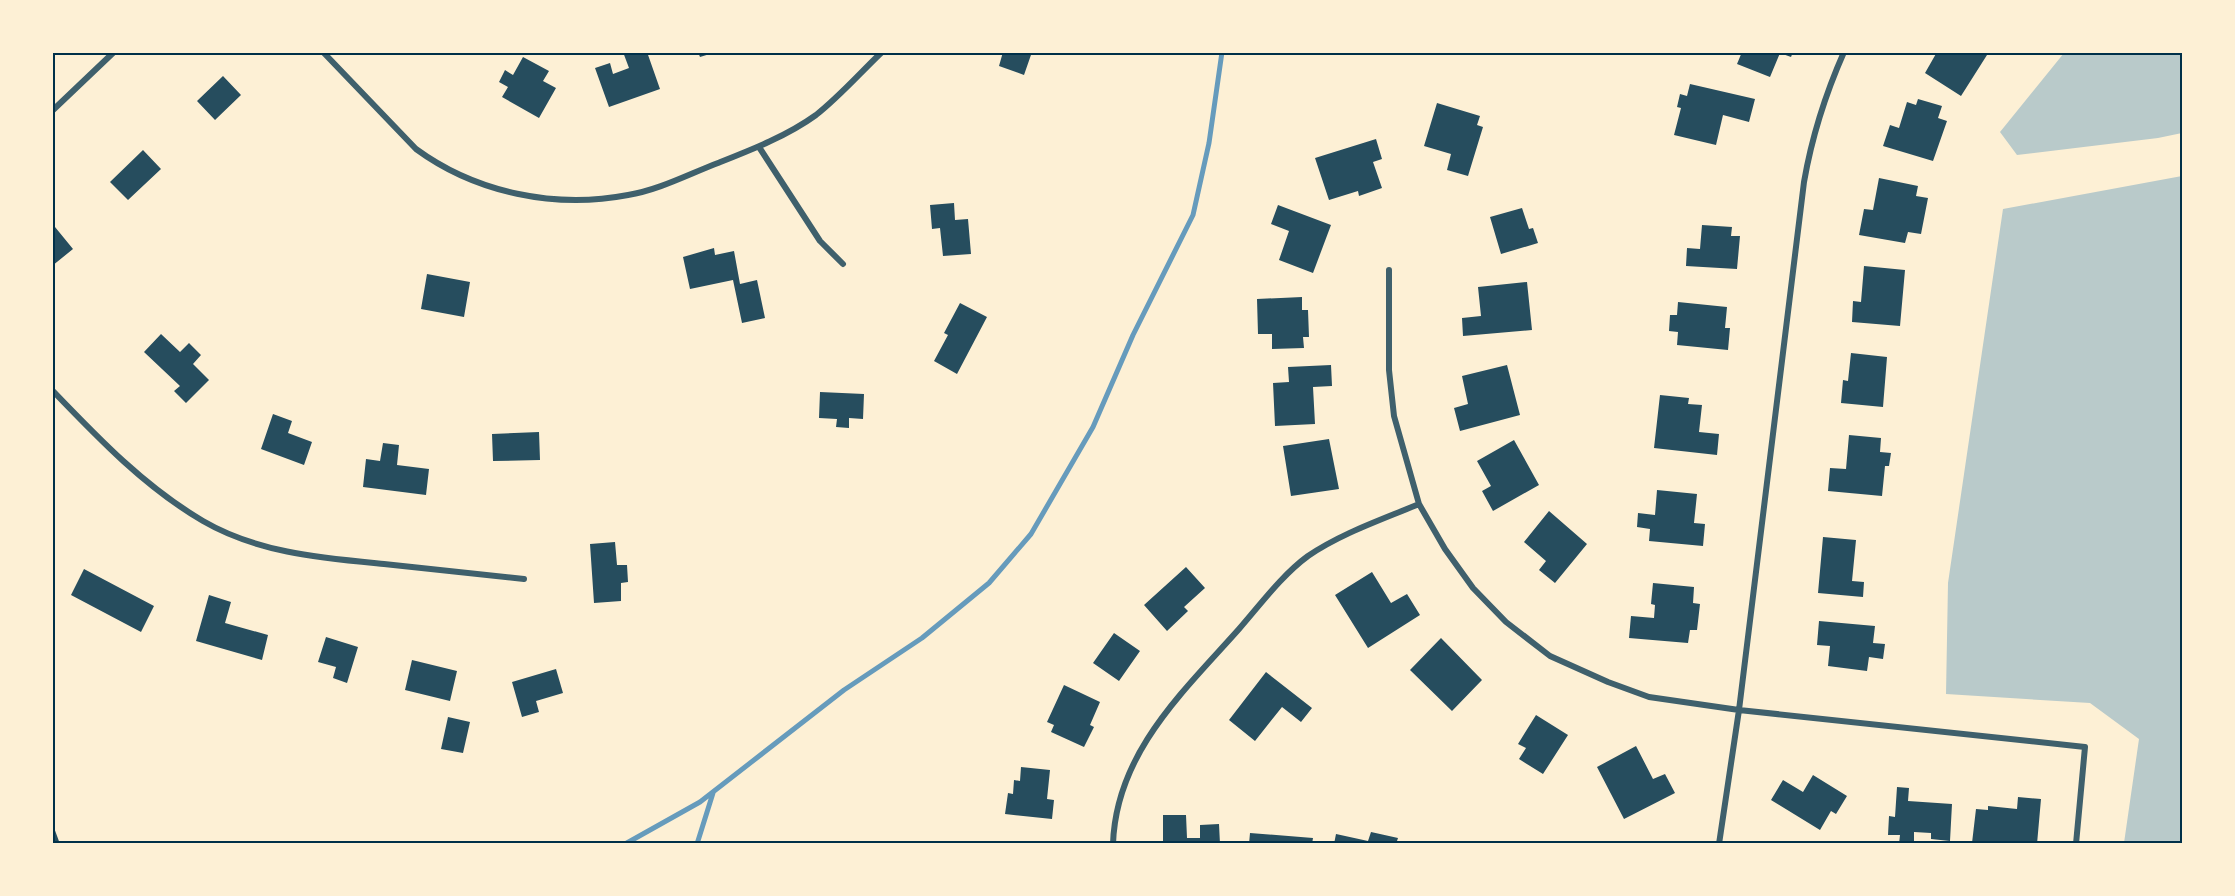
<svg xmlns="http://www.w3.org/2000/svg" width="2235" height="896" viewBox="0 0 2235 896" font-family="'Public Sans',sans-serif">
<style>
.green{fill:#b9caca}
.lines{fill:none;stroke-linecap:round;stroke-linejoin:round}
.stream{stroke:#669bbc;stroke-width:5}
.building{fill:#264d5e}
.minor{stroke:#3f606c;stroke-width:6}
.neatline{fill:none;stroke:#003049;stroke-width:2}
</style>
<rect width="100%" height="100%" fill="#fdf0d5"/>
<path class="green" d="M2064,53H2182V133L2158,138L2017,155L2000,132Z
M2182,176V843H2124L2139,739L2090,703L1946,694L1948,583L2003,209Z"/>
<g class="lines">
<path class="stream" d="M625,844L700,802L844,690L922,638L989,583L1031,534L1093,427L1133,335L1193,215L1209,143L1222,52
M697,844L713,793"/>
</g>
<path class="building" d="M623,52H647L660,89L609,107L595,68L610,63L613,74L629,68Z
M698,52H713V53L700,57Z
M1003,52H1032L1024,75L999,66Z
M1742,52H1793L1791,57L1780,53L1770,77L1737,64Z
M1937,52H1984L1987,55L1961,96L1925,73Z
M523,57L549,71L543,81L556,88L539,118L502,97L508,87L499,82L505,70L513,75Z
M223,76L241,95L215,120L197,101Z
M1690,84L1755,99L1749,122L1723,115L1716,145L1674,135L1681,108L1677,107L1680,94L1687,96Z
M1918,99L1942,106L1938,118L1947,121L1933,161L1883,146L1890,125L1899,128L1907,102L1916,105Z
M1437,103L1480,116L1477,125L1483,127L1468,176L1447,170L1451,154L1424,146Z
M1376,139L1382,159L1373,162L1382,188L1359,196L1358,191L1329,200L1315,158Z
M143,150L161,169L128,200L110,182Z
M1879,178L1918,186L1916,196L1928,198L1921,234L1908,232L1905,243L1859,235L1864,209L1873,210Z
M954,203L955,220L968,219L971,254L943,256L940,228L932,229L930,205Z
M1278,205L1331,225L1313,273L1279,260L1289,231L1271,224Z
M1522,208L1529,229L1533,228L1538,243L1501,254L1490,217Z
M1702,225L1732,227L1731,236H1740L1737,269L1686,266L1687,248L1700,249Z
M55,227L73,249L52,266V229Z
M714,248L715,255L734,251L740,284L757,280L765,318L742,323L733,280L690,289L683,257Z
M1864,266L1905,270L1900,326L1852,322L1853,301L1861,302Z
M427,274L470,282L464,317L421,309Z
M1527,282L1532,330L1463,336L1462,318L1481,316L1478,287Z
M1302,297V310H1308L1309,337H1303L1304,348L1272,349V334H1258L1257,299Z
M1678,302L1727,307L1725,328H1730L1728,350L1677,345L1678,332L1669,331L1670,315H1677Z
M960,303L987,317L957,374L934,361L948,335L944,333Z
M161,334L180,352L189,343L201,355L193,364L209,380L186,403L174,391L180,386L144,352Z
M1851,353L1887,357L1883,407L1841,403L1843,380L1848,381Z
M1331,365L1332,386L1313,387L1315,424L1275,426L1273,383L1289,382L1288,367Z
M1507,365L1520,415L1460,431L1454,408L1468,404L1462,376Z
M820,392L864,394L863,419L849,418V428L836,427L837,419L819,418Z
M1660,395L1689,398L1688,404L1702,405L1699,432L1719,434L1717,455L1654,448Z
M273,414L292,421L288,433L312,442L304,465L261,449Z
M539,432L540,460L493,461L492,434Z
M1849,435L1881,438L1880,452L1891,453L1889,466H1885L1882,496L1828,491L1830,468L1846,469Z
M1329,439L1339,489L1291,496L1283,446Z
M1514,440L1539,485L1493,511L1482,491L1491,486L1477,461Z
M383,443L399,445L397,465L429,469L426,495L363,487L366,459L380,461Z
M1657,490L1697,494L1694,523L1705,524L1703,546L1649,541L1650,529L1637,527L1638,513L1655,515Z
M1549,511L1587,544L1555,583L1539,570L1546,561L1524,542Z
M1823,537L1856,540L1852,581L1864,582L1863,597L1818,593Z
M615,542L617,565H627L628,582L621,583V601L594,603L590,544Z
M1186,567L1205,588L1184,607L1188,611L1167,631L1144,605Z
M84,569L154,606L141,632L71,595Z
M1372,572L1391,603L1407,594L1420,615L1368,648L1335,595Z
M1653,583L1694,587L1693,603L1700,604L1697,630H1690L1688,643L1629,638L1631,616L1654,618L1655,605L1651,604Z
M209,595L231,602L225,623L268,635L262,660L196,641Z
M1819,621L1875,626L1873,643L1885,644L1883,659L1869,657L1867,671L1828,666L1830,646L1817,645Z
M1114,633L1140,651L1119,681L1093,663Z
M326,637L358,647L347,683L333,678L336,667L318,662Z
M1441,638L1482,680L1452,711L1410,670Z
M412,660L457,671L450,701L405,690Z
M556,669L563,693L536,701L539,712L522,717L512,682Z
M1266,672L1312,708L1301,722L1282,707L1255,741L1229,720Z
M1064,685L1100,702L1090,725L1094,727L1084,747L1051,732L1054,725L1047,722Z
M1536,715L1568,735L1543,774L1519,759L1526,748L1518,744Z
M448,717L470,722L463,753L441,749Z
M1636,746L1653,779L1665,774L1675,793L1624,819L1597,767Z
M1021,767L1050,770L1047,799L1054,800L1052,819L1005,814L1008,793L1013,794L1014,780L1020,781Z
M1813,775L1847,796L1836,814L1831,811L1820,830L1771,800L1783,780L1803,792Z
M1897,787L1909,788L1908,801L1952,804L1950,841L1931,839V833L1914,832V844H1899L1900,835H1888L1889,816L1895,817Z
M2018,797L2041,799L2037,844L1972,843L1976,809L1988,810V806L2017,809Z
M1163,815H1186L1187,838H1200V825L1219,824L1220,844H1163Z
M52,825H53L60,844H52Z
M1371,832L1398,838L1396,844H1334L1336,834L1368,841Z
M1250,833L1313,838L1312,844H1249Z"/>
<g class="lines">
<path class="minor" d="M323,52L416,149C476,193 555,209 628,195C659,190 689,174 718,163C751,150 787,136 816,115C839,97 860,73 882,52
M52,111L114,52
M759,147L820,241L843,264
M1389,270V370L1394,416L1419,504L1445,549L1473,588L1506,622L1550,656L1608,682L1649,697L1739,710L2085,747L2076,844
M52,390C99,439 145,487 203,521C258,553 322,558 384,564C430,569 477,574 524,579
M1113,844C1116,753 1183,692 1239,629C1260,605 1282,575 1308,556C1342,533 1381,520 1419,504
M1719,844L1739,710L1804,182C1812,136 1825,95 1844,52"/>
</g>
<rect width="2235" height="896" fill="none" stroke="#fdf0d5" stroke-width="108"/>
<rect x="54" y="54" width="2127" height="788" class="neatline"/>
</svg>
